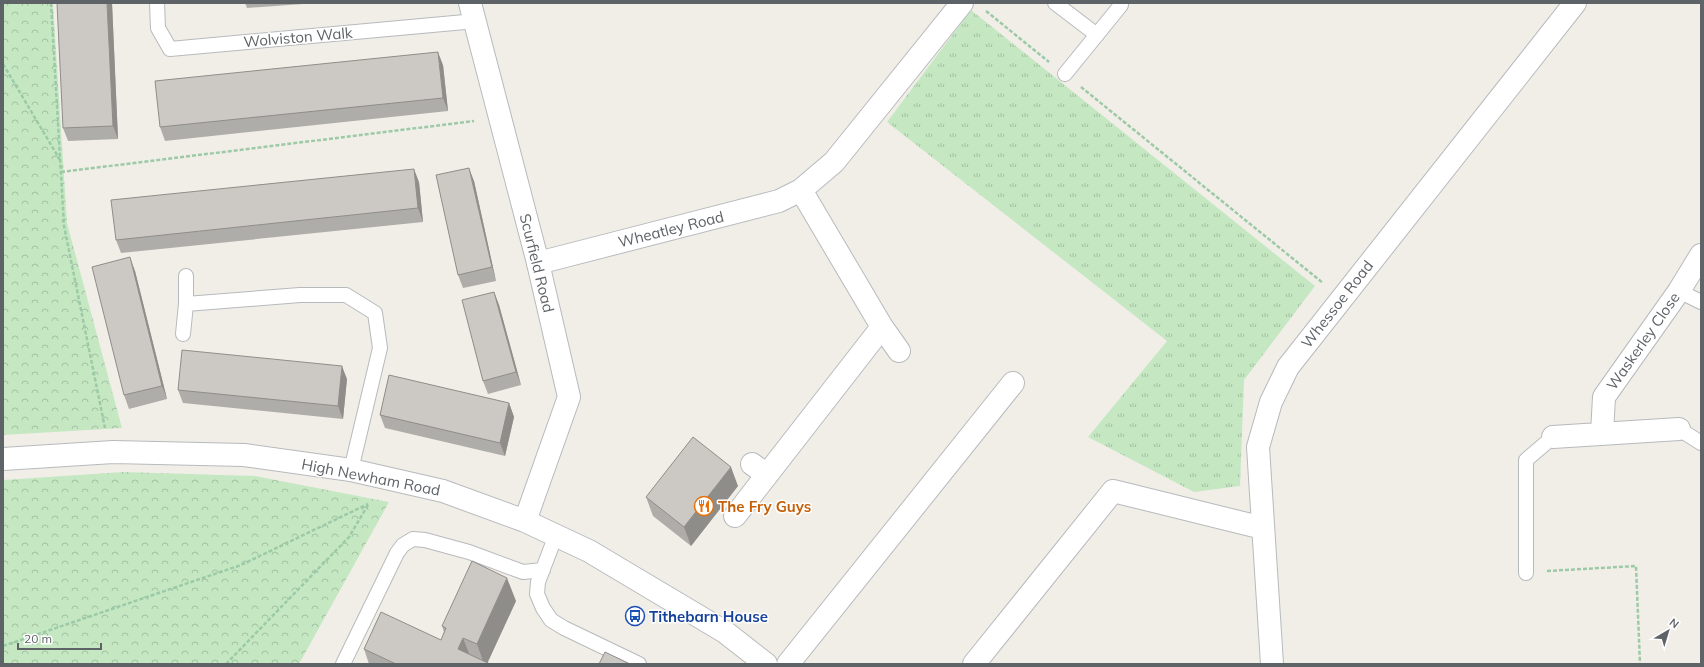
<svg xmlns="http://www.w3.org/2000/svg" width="1704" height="667" viewBox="0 0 1704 667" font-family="Mulish,sans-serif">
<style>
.grass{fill:url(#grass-tufts)}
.forest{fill:url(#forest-crowns)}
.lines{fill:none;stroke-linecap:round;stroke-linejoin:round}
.service-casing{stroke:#b7babd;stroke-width:16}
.pedestrian-casing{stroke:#b7babd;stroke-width:24}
.minor-casing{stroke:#b7babd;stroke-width:24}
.tertiary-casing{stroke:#b7babd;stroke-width:24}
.path{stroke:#9ccaa7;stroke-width:2.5;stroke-dasharray:4 2;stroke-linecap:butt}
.service{stroke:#fff;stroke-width:14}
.pedestrian{stroke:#fff;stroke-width:22}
.minor{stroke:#fff;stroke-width:22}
.tertiary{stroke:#fff;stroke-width:22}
.wall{fill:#afada9}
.shaded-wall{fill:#8f8d89}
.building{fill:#ccc9c4;stroke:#8f8d89}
.labels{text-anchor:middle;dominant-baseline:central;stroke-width:3;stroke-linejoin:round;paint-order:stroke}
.street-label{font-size:15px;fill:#5e6367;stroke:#fff}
.food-label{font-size:15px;font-weight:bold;fill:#c56008;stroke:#fff;text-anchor:start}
.transit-label{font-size:15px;font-weight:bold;fill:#164399;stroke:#fff;text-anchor:start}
</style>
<defs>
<pattern id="grass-tufts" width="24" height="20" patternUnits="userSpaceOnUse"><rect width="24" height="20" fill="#c5e8c3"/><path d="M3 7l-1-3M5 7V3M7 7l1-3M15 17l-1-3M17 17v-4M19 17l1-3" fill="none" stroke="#a3c0a2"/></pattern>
<pattern id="forest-crowns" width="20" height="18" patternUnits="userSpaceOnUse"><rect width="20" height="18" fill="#c5e8c3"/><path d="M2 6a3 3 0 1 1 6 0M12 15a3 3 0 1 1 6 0" fill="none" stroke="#a3c0a2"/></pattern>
</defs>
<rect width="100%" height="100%" fill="#f1eee7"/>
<path class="grass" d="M971,10L1315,286L1244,380L1240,486L1194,492L1088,437L1167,341L887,122Z"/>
<path class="forest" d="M3,3H53L67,223L122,428L3,435Z
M123,472L255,476L389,502L299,664H3V480Z"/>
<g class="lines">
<defs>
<path id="service" d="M157,3L158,28L170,49L476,21
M1055,3L1097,35
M1065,74L1121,5
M1679,291L1701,302
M186,304L300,295H346L375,313L380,348L351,470
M183,334L186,304V276
M1679,429L1701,443
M556,535L538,582L537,594L543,608L551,620L564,628L639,664
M1526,573V460L1553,437
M343,664L397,553L403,545L413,539L425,540L469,552L523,572L543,570"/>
<path id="pedestrian" d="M788,664L1013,383"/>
<path id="minor" d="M801,190L882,327L899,351
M538,263L779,201L801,190L834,162L962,3
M1602,433L1604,397L1679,291L1701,255
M1553,437L1679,429
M752,464L767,475
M735,516L882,327
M974,664L1113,491L1263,528
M1272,664L1258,447L1271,402L1288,367L1575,3"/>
<path id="tertiary" d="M470,3L538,263L569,397L525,521
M3,459L113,452L244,455L351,470L443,491L525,521L589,551L725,632L766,664"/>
</defs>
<use href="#service" class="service-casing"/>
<use href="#pedestrian" class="pedestrian-casing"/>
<use href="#minor" class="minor-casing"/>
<use href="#tertiary" class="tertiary-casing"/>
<path class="path" d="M51,3L64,226L105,428
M986,11L1049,62
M3,64L60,160
M1081,87L1323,283
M61,172L474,121
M1547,571L1636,566L1640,664
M3,646L241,565L368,504
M226,664L349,537L368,505"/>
<use href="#service" class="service"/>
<use href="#pedestrian" class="pedestrian"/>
<use href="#minor" class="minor"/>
<use href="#tertiary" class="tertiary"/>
</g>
<path class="wall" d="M112,3L118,139L68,141L63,128Z
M245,3H317L247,8Z
M443,65L448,111L165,141L160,127Z
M474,181L496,281L463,288L458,275Z
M419,182L423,222L121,253L116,240Z
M135,271L167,399L129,409L124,395Z
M494,292L499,305L521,385L488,394L483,381Z
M347,379L343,419L183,403L178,390Z
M509,403L514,417L505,456L385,428L380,415Z
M738,486L691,546L653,516L646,497Z
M516,601L487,663L490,664H369L364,649L441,640L444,632L442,626Z"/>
<path class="shaded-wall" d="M107,3H112L118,139L113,126Z
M438,52L443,65L448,111L443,98Z
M469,168L474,181L496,281L492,267Z
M414,169L419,182L423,222L418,208Z
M130,257L135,271L167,399L162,386Z
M494,292L499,305L521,385L516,372Z
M342,366L347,379L343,419L338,406Z
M509,403L514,417L505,456L500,443Z
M731,467L738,486L691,546L684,527Z
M507,578L516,601L487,664H484L477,644Z
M463,638L472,661L458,649Z"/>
<path class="building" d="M57,3H107L113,126L63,128Z
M438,52L443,98L160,127L155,81Z
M469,168L492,267L458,275L436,175Z
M414,169L418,208L116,240L111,200Z
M130,257L162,386L124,395L92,267Z
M494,292L516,372L483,381L462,300Z
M182,350L342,366L338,406L178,390Z
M389,375L509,403L500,443L380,415Z
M693,437L731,467L684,527L646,497Z
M472,561L507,578L477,644L463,638L458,649L490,664H396L364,649L381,612L441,640L446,628L442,626Z
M605,652L630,664H599Z"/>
<defs>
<symbol id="restaurant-ring" viewBox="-11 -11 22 22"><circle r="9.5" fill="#fff" stroke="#e8710a" stroke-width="1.5"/><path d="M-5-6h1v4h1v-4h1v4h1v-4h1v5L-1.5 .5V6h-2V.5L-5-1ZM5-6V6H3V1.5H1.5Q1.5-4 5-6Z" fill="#e8710a"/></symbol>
<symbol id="bus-ring" viewBox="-11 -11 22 22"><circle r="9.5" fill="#fff" stroke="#1a4fb4" stroke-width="1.5"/><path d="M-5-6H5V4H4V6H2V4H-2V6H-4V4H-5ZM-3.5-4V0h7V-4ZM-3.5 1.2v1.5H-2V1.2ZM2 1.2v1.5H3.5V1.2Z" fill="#1a4fb4"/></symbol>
</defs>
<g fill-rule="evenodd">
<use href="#restaurant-ring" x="693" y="495" width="22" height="22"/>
<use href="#bus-ring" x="624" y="605" width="22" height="22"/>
</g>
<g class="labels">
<g class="street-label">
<text transform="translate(298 37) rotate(-5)">Wolviston Walk</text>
<text transform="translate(671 229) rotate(-14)">Wheatley Road</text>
<text transform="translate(537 263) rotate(76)">Scurfield Road</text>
<text transform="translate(1337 304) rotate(-52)">Whessoe Road</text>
<text transform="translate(1643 341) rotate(-55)">Waskerley Close</text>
<text transform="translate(371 477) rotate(11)">High Newham Road</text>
</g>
<g class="food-label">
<text x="718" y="506">The Fry Guys</text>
</g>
<g class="transit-label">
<text x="649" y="616">Tithebarn House</text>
</g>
</g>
<rect width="1704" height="667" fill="none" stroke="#5e6367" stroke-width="8"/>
<g transform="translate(1668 631) rotate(38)" stroke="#ffffff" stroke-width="3" paint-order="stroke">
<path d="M0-3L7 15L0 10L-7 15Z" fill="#5e6367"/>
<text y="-6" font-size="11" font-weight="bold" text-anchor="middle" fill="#5e6367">N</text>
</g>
<path d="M18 643v6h83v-6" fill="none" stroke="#5e6367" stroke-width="2"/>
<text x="24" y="643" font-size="12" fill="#5e6367" stroke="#ffffff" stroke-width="3" paint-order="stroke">20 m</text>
</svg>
